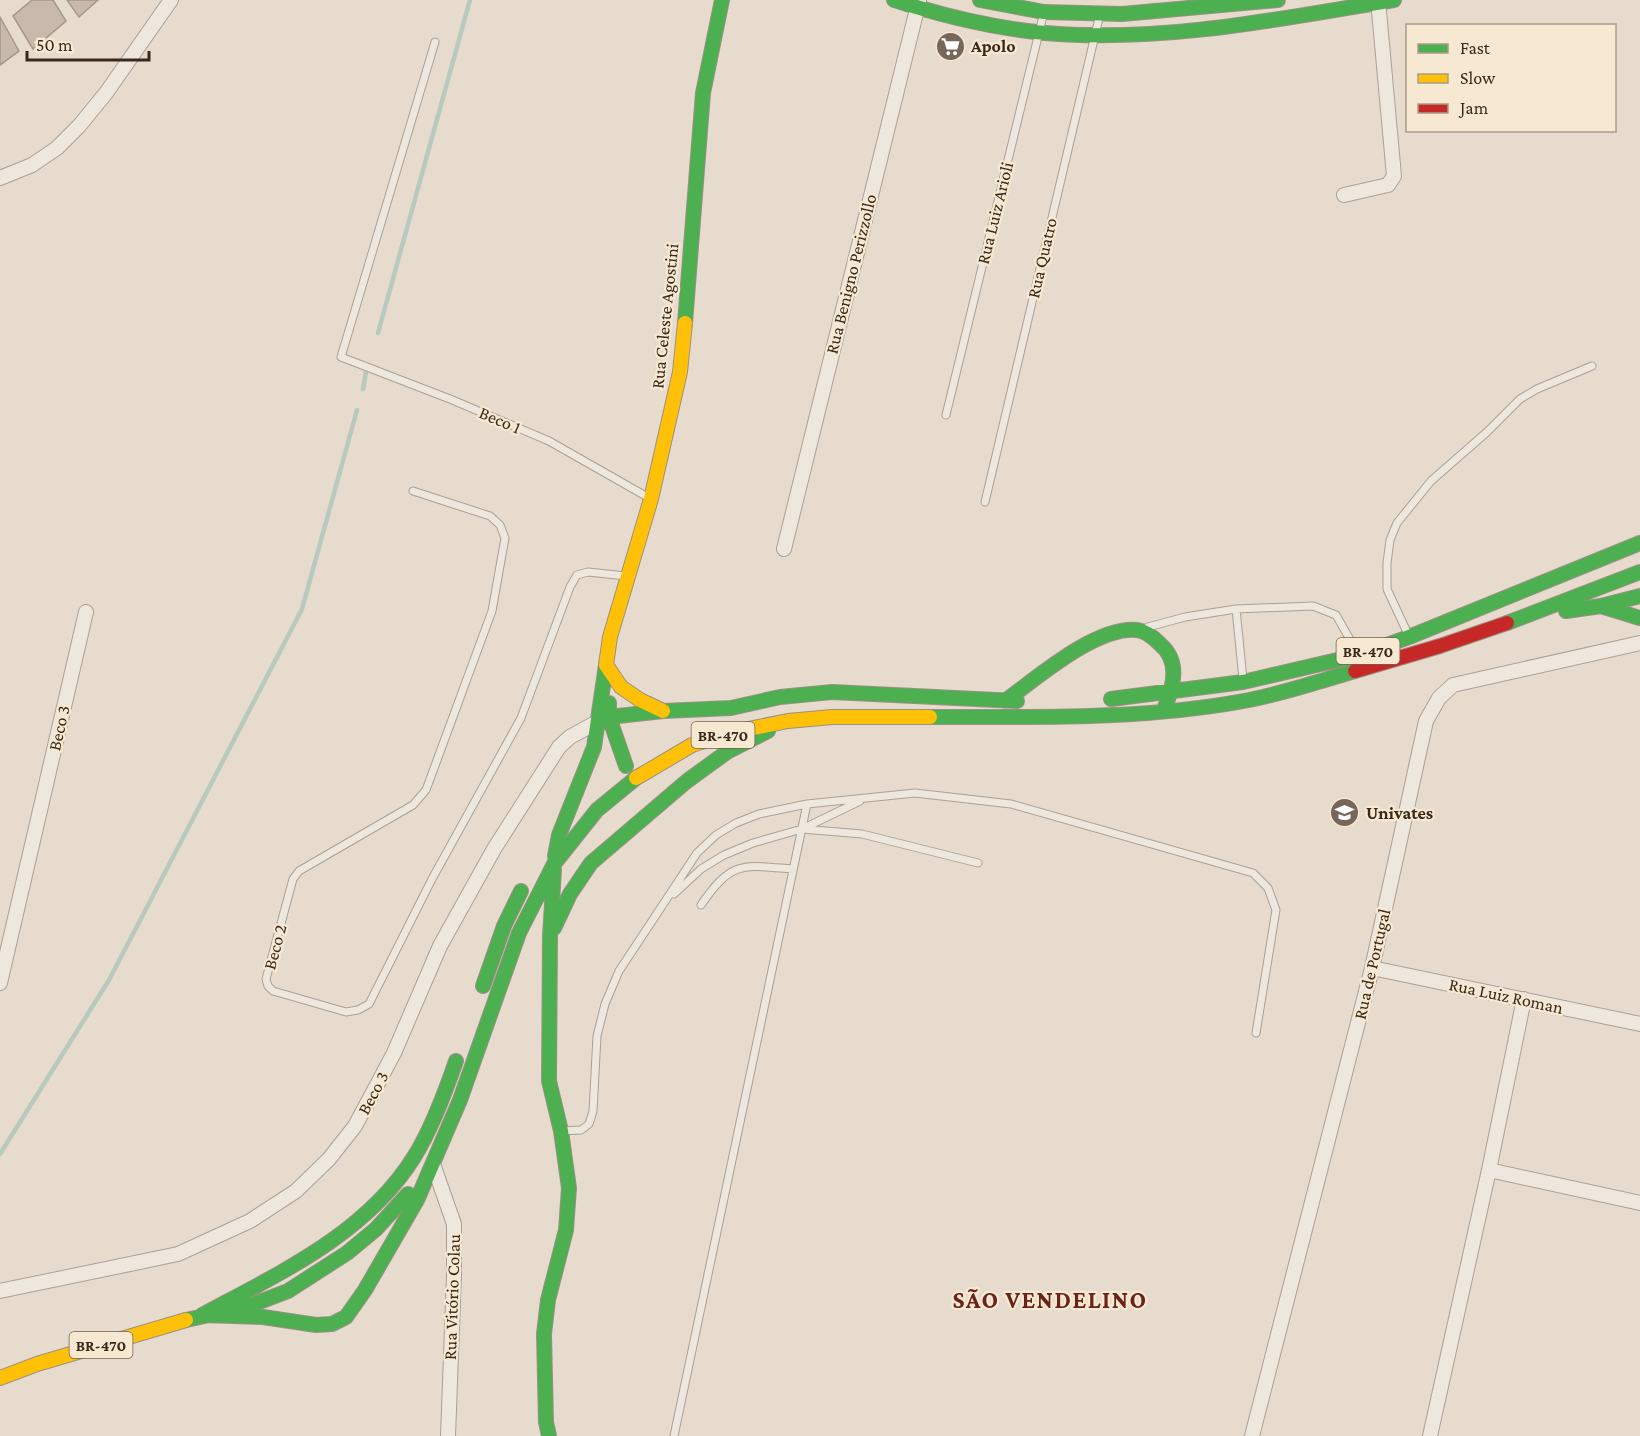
<svg xmlns="http://www.w3.org/2000/svg" width="1640" height="1436" viewBox="0 0 1640 1436" font-family="'Crimson Pro',serif">
<style>
.lines{fill:none;stroke-linecap:round;stroke-linejoin:round}
.stream{stroke:#b8cabd;stroke-width:4.5}
.building{fill:#c9b9ad;stroke:#a6968b;stroke-width:1.5}
.lane-casing{stroke:#aba096;stroke-width:9}
.street-casing{stroke:#aba096;stroke-width:16}
.fast-casing{stroke:#9b9085;stroke-width:16}
.slow-casing{stroke:#9b9085;stroke-width:16}
.jam-casing{stroke:#9b9085;stroke-width:16}
.lane{stroke:#ede7de;stroke-width:7}
.street{stroke:#ede7de;stroke-width:14}
.fast{stroke:#4caf50;stroke-width:14}
.slow{stroke:#ffc107;stroke-width:14}
.jam{stroke:#c62828;stroke-width:14}
.labels{text-anchor:middle;dominant-baseline:central;stroke-width:4.5;stroke-linejoin:round;paint-order:stroke}
.shield{fill:#f7e9d1;stroke:#736253;stroke-width:1.5}
.shield-label{font-size:16px;font-weight:bold;fill:#3a281d}
.poi-label{font-size:18px;font-weight:bold;fill:#3a281d;stroke:#f7e9d1;text-anchor:start}
.street-label{font-size:18px;fill:#3a281d;stroke:#f7e9d1}
.district-label{font-size:24px;font-weight:bold;letter-spacing:1.5px;fill:#69231a;stroke:#f7e9d1}
</style>
<rect width="100%" height="100%" fill="#e6dbcc"/>
<g class="lines">
<path class="stream" d="M378,333L470,0
M363,389L366,372
M0,1154L109,980L302,609L357,410"/>
</g>
<path class="building" d="M32,0H53L66,21L33,49L13,16Z
M67,0H98L79,17Z
M0,17L19,51L0,65Z"/>
<g class="lines">
<defs>
<path id="lane" d="M435,42L341,357L450,399L549,441L651,499
M946,415L1044,12
M413,491L490,516L500,525L505,538L492,611L426,790L413,805L299,871L293,879L266,979L268,986L273,991L346,1012L358,1010L369,1004L432,879L521,718L570,587L577,575L588,572L626,576
M985,502L1100,14
M1236,609L1243,679
M1148,627L1185,617L1236,609L1313,606L1336,615L1356,650
M1407,632L1387,589V563L1390,540L1397,523L1431,481L1487,432L1520,399L1537,389L1592,366
M802,829L862,834L978,863
M674,894L701,869L724,855L753,843L802,829L860,801
M701,905C732,860 742,865 792,869
M561,1131L581,1130L589,1124L593,1111L597,1036L605,1004L619,971L697,853L716,835L736,823L759,814L807,804L915,793L1011,804L1253,873L1268,888L1276,910L1256,1033
M674,1436L807,804"/>
<path id="street" d="M0,178L32,165L57,148L79,126L106,93L171,0
M1344,195L1388,185L1394,176L1378,0
M784,549L919,1
M1372,968L1640,1024
M0,983L86,612
M433,1164L454,1224V1275L448,1436
M1489,1170L1640,1203
M0,1291L178,1254L250,1221L296,1191L329,1159L355,1126L394,1053L440,946L494,849L559,747L570,737L599,721
M1252,1436L1372,968L1426,721L1439,698L1453,685L1640,643
M1430,1436L1489,1170L1524,999"/>
<path id="fast" d="M894,0C943,16 993,28 1045,33C1162,43 1280,19 1394,0
M980,0L1044,12L1122,14L1278,0
M685,323L703,93L722,0
M1601,606L1640,618
M1566,611L1601,606L1640,596
M1507,623L1640,572
M1111,699L1243,682L1359,655L1409,637L1640,543
M1005,701C1037,678 1096,626 1137,630C1146,631 1154,638 1160,644C1180,661 1174,685 1165,707
M609,703V717L626,766
M930,717C1036,717 1145,720 1249,700C1285,693 1320,681 1355,671
M599,721L609,717L663,711L731,708L780,697L832,692L1017,701
M555,856L559,835L594,747L606,665
M554,928L570,894L591,863L687,781L727,752L768,731
M483,986L504,926L521,891
M204,1314C280,1273 367,1233 414,1157C430,1132 446,1090 456,1061
M202,1315L263,1317L316,1325L332,1324L346,1317L365,1290L417,1200L460,1100L519,933L554,864L597,810L636,778
M186,1320L246,1307L288,1291L347,1253L376,1229L408,1194
M549,1436L546,1422L544,1334L548,1300L566,1230L569,1188L561,1131L549,1081L550,937L554,869"/>
<path id="slow" d="M606,665L610,637L651,499L680,372L685,323
M606,665L621,687L640,700L663,711
M636,778L692,745L729,733L788,721L832,717H930
M0,1378L37,1364L186,1320"/>
<path id="jam" d="M1355,671L1440,646L1507,623"/>
</defs>
<use href="#lane" class="lane-casing"/>
<use href="#street" class="street-casing"/>
<use href="#fast" class="fast-casing"/>
<use href="#slow" class="slow-casing"/>
<use href="#jam" class="jam-casing"/>
<use href="#lane" class="lane"/>
<use href="#street" class="street"/>
<use href="#fast" class="fast"/>
<use href="#slow" class="slow"/>
<use href="#jam" class="jam"/>
</g>
<defs>
<symbol id="supermarket-disc" viewBox="-11 -11 22 22"><circle r="9.5" fill="#76675a" stroke="#f7e9d1"/><path d="M-6-5.5h2.5l.6 2H6L4.5 2H-2.5L-4.4-4H-6ZM-1.5 3.2a1.3 1.3 0 1 0 .1 0ZM3 3.2a1.3 1.3 0 1 0 .1 0Z" fill="#fff"/></symbol>
<symbol id="university-disc" viewBox="-11 -11 22 22"><circle r="9.5" fill="#76675a" stroke="#f7e9d1"/><path d="M0-5L7-2L0 1L-7-2ZM-4 1L0 2.5L4 1V4Q0 6-4 4Z" fill="#fff"/></symbol>
</defs>
<g fill-rule="evenodd">
<use href="#supermarket-disc" x="934" y="30" width="33" height="33"/>
<use href="#university-disc" x="1328" y="796" width="33" height="33"/>
</g>
<g class="labels">
<g class="shield">
<rect x="1336.5" y="638" width="63" height="26" rx="4.5"/>
<rect x="691.5" y="722" width="63" height="26" rx="4.5"/>
<rect x="69.5" y="1332" width="63" height="26" rx="4.5"/>
</g>
<g class="shield-label">
<text x="1368" y="651">BR-470</text>
<text x="723" y="735">BR-470</text>
<text x="101" y="1345">BR-470</text>
</g>
<g class="poi-label">
<text x="971" y="46">Apolo</text>
<text x="1366" y="813">Univates</text>
</g>
<g class="street-label">
<text transform="translate(995 213) rotate(-76)">Rua Luiz Arioli</text>
<text transform="translate(1042 258) rotate(-77)">Rua Quatro</text>
<text transform="translate(851 274) rotate(-76)">Rua Benigno Perizzollo</text>
<text transform="translate(665 316) rotate(-84)">Rua Celeste Agostini</text>
<text transform="translate(500 420) rotate(23)">Beco 1</text>
<text transform="translate(59 728) rotate(-77)">Beco 3</text>
<text transform="translate(275 947) rotate(-75)">Beco 2</text>
<text transform="translate(1372 964) rotate(-77)">Rua de Portugal</text>
<text transform="translate(1506 996) rotate(12)">Rua Luiz Roman</text>
<text transform="translate(373 1093) rotate(-62)">Beco 3</text>
<text transform="translate(452 1297) rotate(-88)">Rua Vitório Colau</text>
</g>
<g class="district-label">
<text x="1050" y="1299">SÃO VENDELINO</text>
</g>
</g>
<rect x="1406" y="24" width="210" height="108" fill="#f7e9d1" stroke="#ab9c89" stroke-width="1.5"/>
<rect x="1418" y="44" width="30" height="9" fill="#4caf50" stroke="#ab9c89" stroke-width="1.5"/>
<text x="1460" y="54" font-size="18" fill="#3a281d">Fast</text>
<rect x="1418" y="74" width="30" height="9" fill="#ffc107" stroke="#ab9c89" stroke-width="1.5"/>
<text x="1460" y="84" font-size="18" fill="#3a281d">Slow</text>
<rect x="1418" y="104" width="30" height="9" fill="#c62828" stroke="#ab9c89" stroke-width="1.5"/>
<text x="1460" y="114" font-size="18" fill="#3a281d">Jam</text>
<path d="M27 51v9h122v-9" fill="none" stroke="#3a281d" stroke-width="3"/>
<text x="36" y="51" font-size="18" fill="#3a281d" stroke="#f7e9d1" stroke-width="4.5" paint-order="stroke">50 m</text>
</svg>
